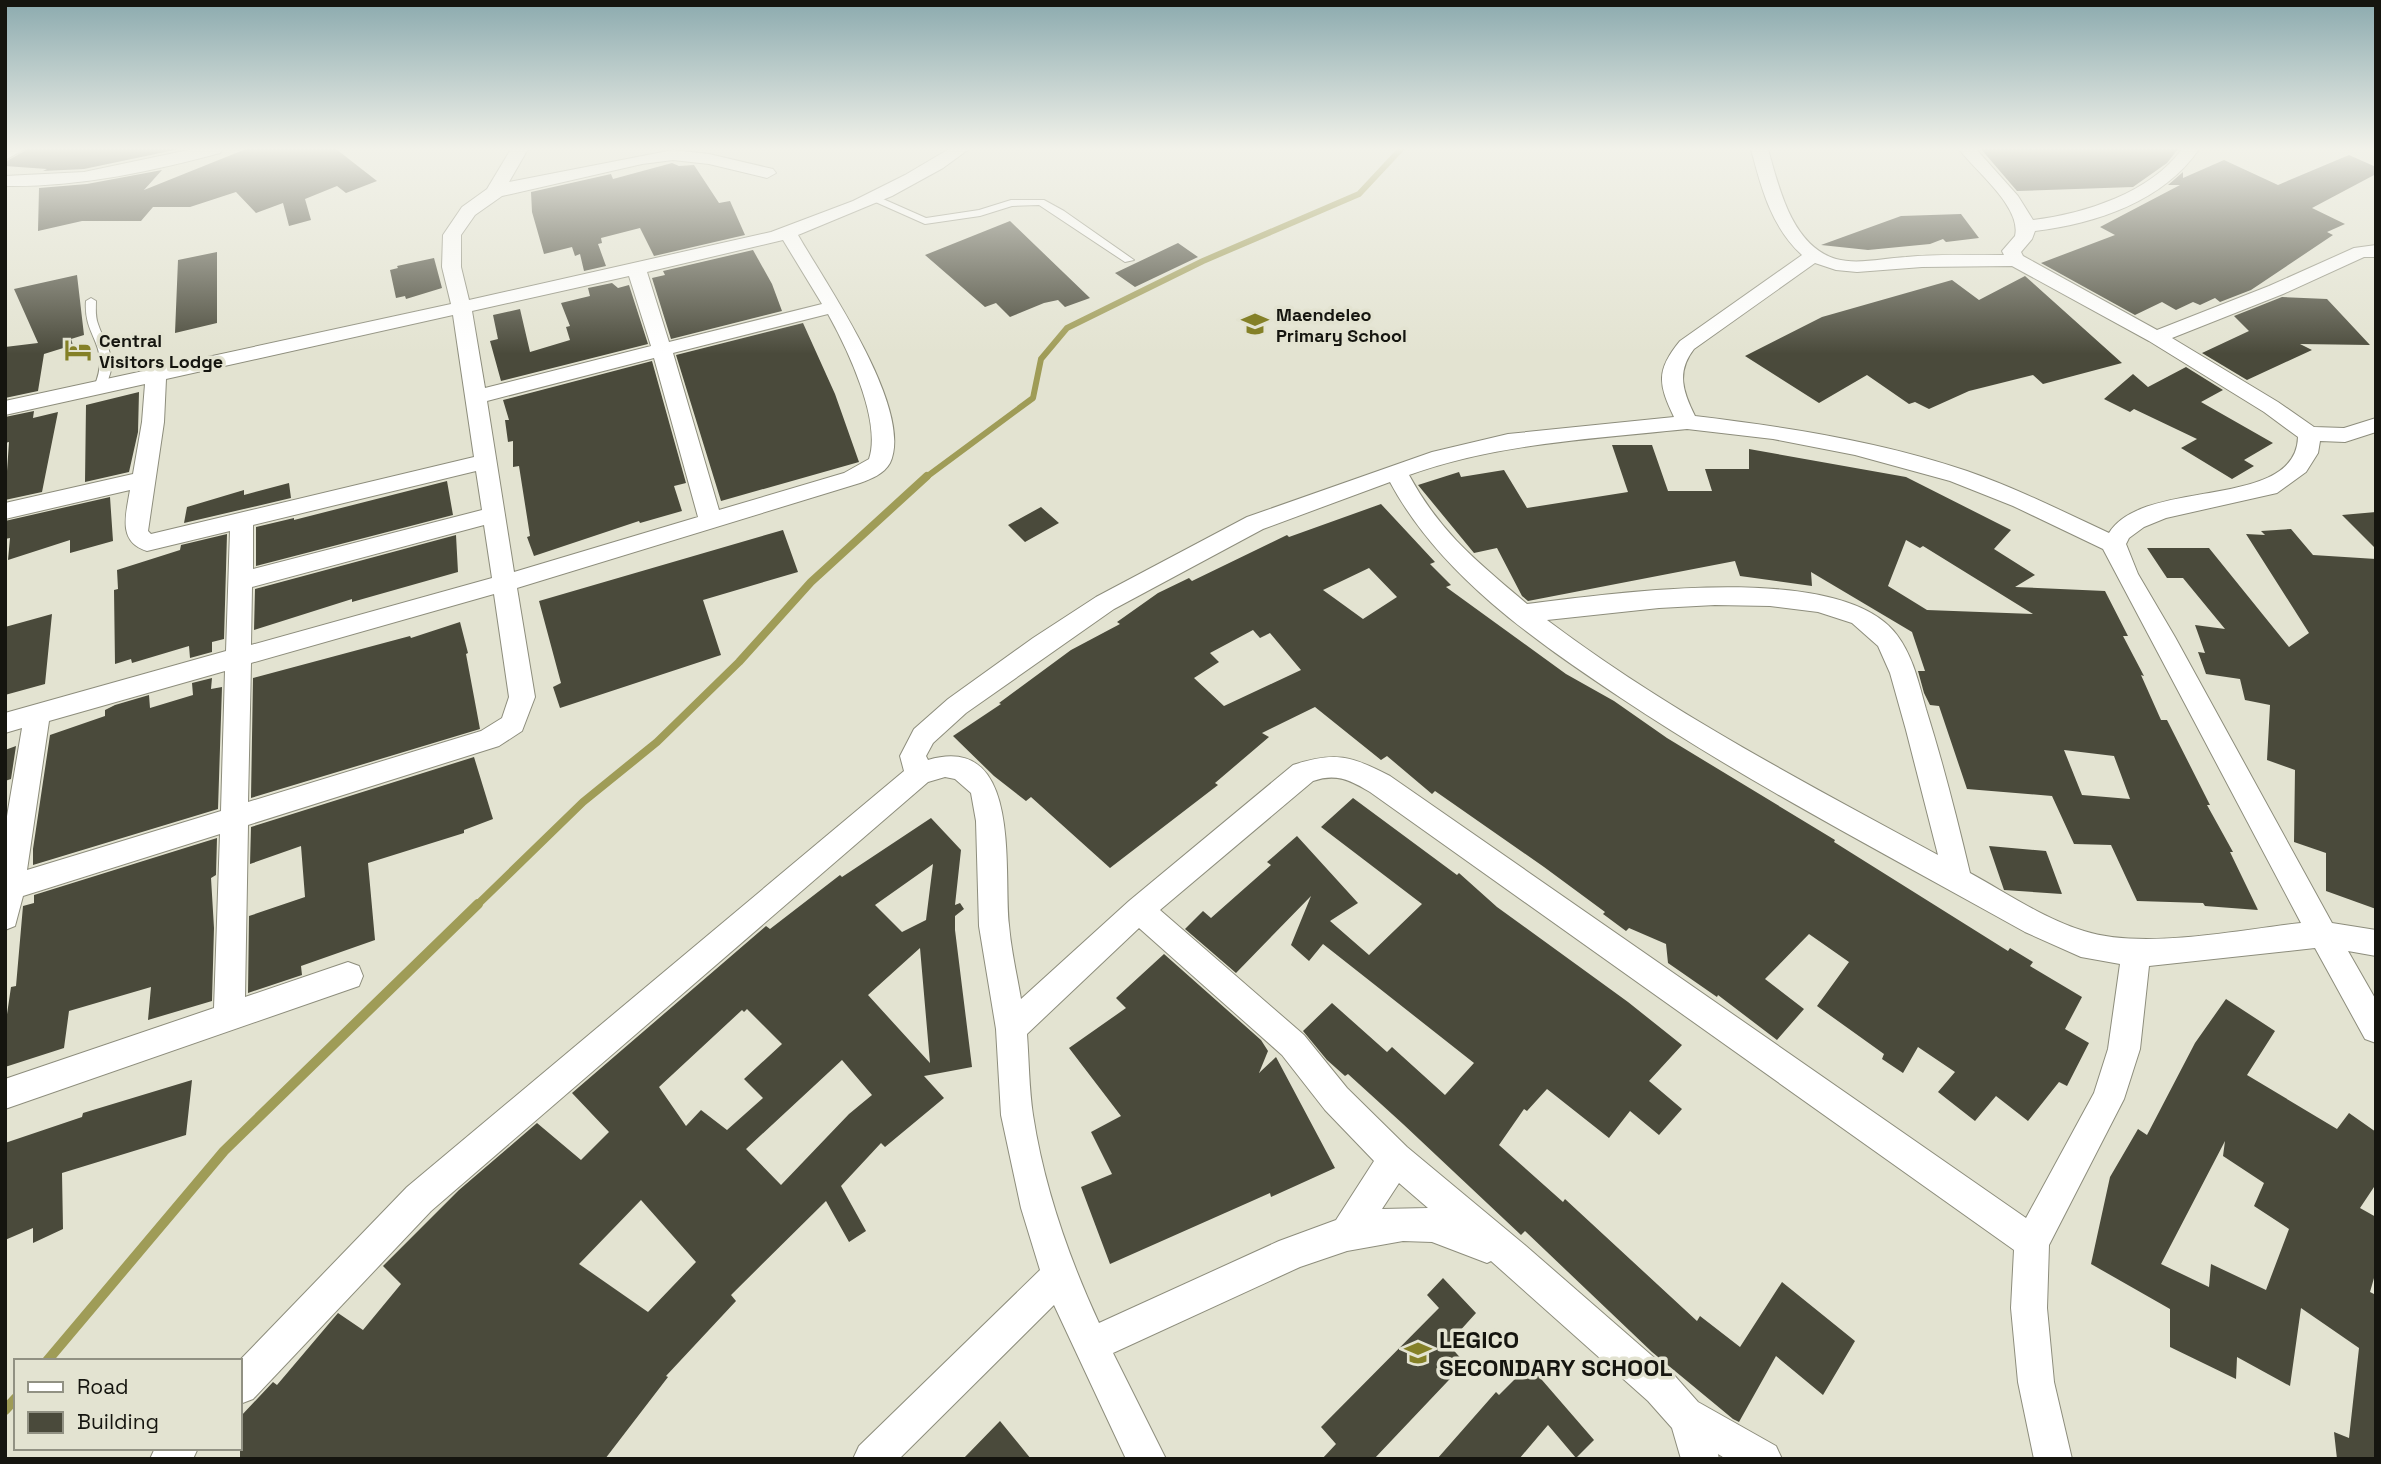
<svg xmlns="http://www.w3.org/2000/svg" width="2381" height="1464" viewBox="0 0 2381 1464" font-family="'Space Grotesk',sans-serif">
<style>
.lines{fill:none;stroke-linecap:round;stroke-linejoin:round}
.stream-far2{stroke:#9f9c57;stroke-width:6}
.stream-far1{stroke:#9f9c57;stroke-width:8}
.stream{stroke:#9f9c57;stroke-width:10}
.building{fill:#4a4a3b;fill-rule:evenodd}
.service-casing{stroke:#8d8d7c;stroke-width:2}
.minor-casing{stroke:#8d8d7c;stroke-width:2}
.service{fill:#fff;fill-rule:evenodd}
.minor{fill:#fff;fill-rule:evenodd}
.labels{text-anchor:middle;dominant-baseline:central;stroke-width:7;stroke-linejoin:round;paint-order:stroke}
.far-poi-label{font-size:18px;font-weight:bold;fill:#15150f;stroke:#e3e3d1;text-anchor:start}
.near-poi-label{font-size:24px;font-weight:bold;fill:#15150f;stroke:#e3e3d1;text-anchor:start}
</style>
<rect width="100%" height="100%" fill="#e3e3d1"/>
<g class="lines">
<path class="stream-far2" d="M925,478L1033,398L1041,359L1067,328L1203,261L1359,194L1401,149"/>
<path class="stream-far1" d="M476,906L583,802L657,742L739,662L811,582L927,476"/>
<path class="stream" d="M47,1361L224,1151L478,904
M5,1410L16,1398"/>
</g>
<path class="building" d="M28,149H179L84,169L43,171L47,169L5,166V162Z
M246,149H336L377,181L346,193L337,186L305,199L311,220L289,226L283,203L256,213L236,192L190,207H153L141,221H82L38,231L39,188L87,184L162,170L144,190Z
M1981,149H2178L2167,163L2133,187L2017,191Z
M2349,155L2376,167V174L2312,208L2345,224L2327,232L2333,235L2251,290L2220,302L2215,298L2200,305L2193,302L2176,310L2162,302L2135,315L2041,263L2115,235L2100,227L2180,185H2168L2183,172V178L2224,160L2278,185Z
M672,163L679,166L694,165L719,203L730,201L745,235L654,256L640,228L601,238L602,243L598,244L606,266L584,271L580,254L575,256L572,247L544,254L532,212L531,192L611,174L613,179Z
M1961,214L1979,238L1946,242L1943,239L1930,244L1868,250L1821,245L1901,216Z
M1010,221L1090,298L1065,307L1058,300L1044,303L1010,317L996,303L985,307L925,255Z
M1178,243L1198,257L1135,287L1115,273Z
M753,250L772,284L782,311L671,339L652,278L665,275L663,271Z
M217,252V323L175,333L178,260Z
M434,258L442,288L406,299L405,296L396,298L390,270L398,268L397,266Z
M77,275L84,335L71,339L73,345L44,354L38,391L5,398V347L38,343L14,289Z
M2025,276L2122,363L2043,384L2033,375L1969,391L1929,409L1915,402L1909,404L1867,375L1819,403L1745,356L1822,317L1952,280L1979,300Z
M612,283L618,288L629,285L648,344L501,381L490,341L498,339L493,315L520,309L530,352L570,340L566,327L570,326L561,303L590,296L588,288Z
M2282,297L2327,299L2370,345L2300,344L2312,350L2247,380L2202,353L2249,331L2234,316Z
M803,323L835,394L859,462L721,501L676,355Z
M652,361L686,483L674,486L682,511L640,523L639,521L534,556L527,537L530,536L519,466L513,467V441L508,442L505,420H509L503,400Z
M2186,367L2223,390L2201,402L2273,443L2244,460L2254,466L2232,479L2181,448L2197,439L2134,409L2130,412L2104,399L2133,374L2148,387Z
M139,392L138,432L129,472L85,482L86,405Z
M34,411L33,418L58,412L42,492L5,500L9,442L5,443V417Z
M1612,445H1652L1668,491H1712L1705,469H1749V449L1906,477L2011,530L1994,549L2035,575L2015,587L2105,591L2128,636H2123L2144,676L2141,675L2161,720H2167L2210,805H2207L2233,852H2230L2258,910L2205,906L2203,903L2137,901L2111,845L2074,844L2052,796L1967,789L1939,706L1930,705L1924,693L1918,671H1925L1912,632L1811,572L1812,586L1740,576L1735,561L1528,601L1522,596L1497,548L1474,553L1418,485L1459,472L1461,477L1504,470L1527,508L1628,492ZM1906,540L1920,548L1923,546L2033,614L1927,610L1888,586ZM2064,750L2114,756L2130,799L2082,795Z
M447,481L453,515L256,566V527L294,518V520Z
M289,483L291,498L184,523L187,507L244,490V495Z
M110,497L113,541L70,553V540L8,560L10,538L5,539V521Z
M1381,504L1435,562L1430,564L1451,585L1446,587L1566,674L1614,701L1667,738L1835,840L1834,842L2008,951L2010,948L2033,962L2030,966L2082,997L2065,1029L2089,1043L2067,1086L2059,1082L2028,1121L1996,1096L1975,1121L1938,1092L1955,1072L1918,1047L1903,1073L1882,1059L1884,1054L1817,1006L1849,962L1809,934L1765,979L1804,1009L1777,1040L1718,995L1717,997L1668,963L1666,944L1629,928L1626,931L1603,914L1605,912L1544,867L1435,791L1432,794L1387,756L1381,760L1315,707L1262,733L1269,737L1215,783L1218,785L1110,868L1031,797L1026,801L994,776L953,736L1001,704L999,703L1071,650L1120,624L1117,622L1158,593L1189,578L1192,581L1287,535L1289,537ZM1369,568L1397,597L1363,619L1323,590ZM1253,630L1260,638L1270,633L1301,670L1224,706L1194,678L1219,662L1210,653Z
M1041,507L1059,523L1025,542L1008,525Z
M2376,512V549L2342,515Z
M2291,529L2313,555L2376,559V909L2326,891V853L2294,842L2295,770L2267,760L2270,705L2245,700L2240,679L2206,674L2198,652L2205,653L2195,625L2225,629L2183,578H2167L2147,548H2209L2289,647L2309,633L2246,534L2265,535L2261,531Z
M783,530L798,572L703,600L721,655L560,708L553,687L561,683L539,601Z
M227,534L224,639L212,642V652L190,658L189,646L132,663L131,659L115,664L114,590L118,589L117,570L180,550L181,545Z
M456,535L458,572L352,602V599L254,630L255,589Z
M52,614L45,684L5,695V627Z
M460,622L468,653L466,654L480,729L251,798L253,678L410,636L411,638Z
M212,678L211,689L222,687L218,809L33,865V849L50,735L105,716V710L115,705L149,695L150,708L193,695L192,683Z
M16,746L11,779L5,781V750Z
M474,757L493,819L464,830V833L368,863L375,940L301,966L302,975L248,993L249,916L305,897L301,846L250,864L251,827Z
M1353,798L1457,875L1459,873L1497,907L1628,1002L1682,1045L1649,1081L1682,1109L1659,1135L1630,1111L1609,1138L1547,1089L1527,1111L1524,1109L1499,1145L1563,1202L1565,1199L1697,1321L1700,1316L1740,1347L1782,1282L1855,1341L1823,1395L1776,1356L1739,1422L1733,1419L1652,1352L1525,1231L1521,1235L1403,1124L1348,1074L1345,1076L1327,1060L1303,1031L1332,1003L1387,1052L1392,1047L1445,1095L1474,1063L1323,944L1309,961L1291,945L1311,896L1236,973L1185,929L1203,911L1211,918L1271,865L1267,862L1297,836L1358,903L1330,921L1369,955L1422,904L1321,827Z
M931,818L961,850L955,905L960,903L964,909L955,916V930L972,1067L924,1076L944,1098L885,1147L881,1143L841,1186L866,1231L849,1242L826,1201L731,1295L736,1301L666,1376L668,1377L605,1459H240V1417L273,1382L277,1385L338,1313L363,1330L401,1284L383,1266L459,1190L537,1123L581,1160L609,1132L572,1093L766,926L770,929L840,875L842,877ZM933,864L926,920L902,932L875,905ZM920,948L930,1063L868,995ZM747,1009L782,1044L744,1079L763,1098L727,1130L701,1110L686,1126L659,1087L742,1010L744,1012ZM842,1060L872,1095L849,1114L781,1185L746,1149ZM641,1200L696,1262L648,1312L579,1264Z
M217,838L216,875L211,878L214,928L212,1001L148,1020L151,987L69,1011L64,1048L5,1067V1028L11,987L16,986L23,906L34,903V895Z
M1989,846L2046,851L2062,894L2004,890Z
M1164,954L1261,1040L1268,1051L1259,1073L1276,1057L1335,1168L1271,1197L1270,1193L1110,1264L1081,1187L1112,1174L1091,1132L1121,1116L1069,1048L1126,1008L1116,998Z
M2226,999L2275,1031L2247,1075L2337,1129L2349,1113L2376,1132V1184L2360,1208L2376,1217V1271L2370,1292L2376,1295V1459H2337L2334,1432L2349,1438L2359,1348L2301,1308L2290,1386L2237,1357L2236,1379L2170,1347V1309L2091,1264L2110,1177L2138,1129L2147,1135L2195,1043ZM2225,1141L2223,1156L2264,1183L2254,1206L2289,1229L2266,1290L2211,1264L2209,1287L2161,1264Z
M192,1080L186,1135L62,1173L63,1229L33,1243V1228L5,1240V1143L82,1117L83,1113Z
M1443,1278L1476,1313L1448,1344L1465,1363L1374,1459H1322L1336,1444L1321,1427L1439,1308L1427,1295Z
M1529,1365L1594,1440L1576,1458L1548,1425L1519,1459H1437L1496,1392L1499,1395Z
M1000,1421L1031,1459H963Z"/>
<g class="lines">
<defs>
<path id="service" d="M874,195L926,218L979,210L1011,200H1044L1064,211L1134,260L1125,262L1039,205L1012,206L980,216L925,224L871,200V196Z
M91,298L96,301C96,309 95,316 98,324C104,343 117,356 109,377C107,384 106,387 100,390L94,387C112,344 83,339 86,301Z"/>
<path id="minor" d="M5,149H25L5,160Z
M193,149H222L220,153C149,172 79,187 5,186V176L84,172Z
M511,149H528L509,182L673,150L709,154L773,169L776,173L767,178L709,164L673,160L642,164L502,196L475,215L461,235V267L469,300L771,232L853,201L905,175L949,149H969L943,168L892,196L798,235C824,281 915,410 890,463C884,474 871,479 860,483L517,588L535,697L522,731L499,746L248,825L245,997L348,962L359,966L363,976L359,986L5,1109V1079L214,1008L220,834L23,896L15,926L5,930V828L22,728L5,733V713L226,651L230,531L147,551C117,542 126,514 130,490L5,519V503L133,474L142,422L145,384L5,415V401L451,304L442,267L443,235L462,207L487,189ZM783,240L822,304L669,342L647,272ZM629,276L651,346L485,388L472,311ZM828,314C847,348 882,421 869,459L844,473L719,510L673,353ZM453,315L474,457L151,534L148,531L164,422L166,379ZM654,358L698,517L514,572L487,401ZM476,471L482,510L253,569V525ZM484,525L492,578L251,645L252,587ZM494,594L509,697L502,718L481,731L248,802L251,663ZM225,671L221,811L27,870L49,721Z
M1751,149H1768C1779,188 1792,246 1836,259C1858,265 1884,258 1906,257C1939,254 1971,255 2004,255L2002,251L2015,236C2022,207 1975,171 1959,149H1976L2018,196L2033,220C2084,214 2150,193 2182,149H2199C2164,201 2095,224 2035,231L2032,239L2021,252L2023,256L2157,330L2269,286L2354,248L2376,245V257H2364L2283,294L2172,338L2278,402L2314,427L2344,428L2376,418V432L2345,442L2320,441L2318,453L2306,472L2277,493L2166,518L2144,527L2129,538L2126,544L2138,574L2175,637L2332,923L2376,930V956L2348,951L2376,1000V1043L2365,1039L2315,948L2149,966L2140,1049L2124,1099L2049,1245L2047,1308L2054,1382L2072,1459H2034L2018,1382L2011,1308L2014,1250L1370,792C1350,780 1336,773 1313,781L1160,910L1304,1035L1347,1088L1407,1147L1526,1246L1674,1375L1698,1402L1776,1446L1782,1459H1726L1718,1454L1719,1459H1681L1672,1428L1648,1401L1491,1261L1487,1263L1432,1242L1403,1241L1347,1251L1300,1267L1113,1353L1166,1459H1126L1054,1305L899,1459H853L859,1446L1040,1270L1021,1208L1001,1115L996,1029L979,926L976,821L971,793L955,779L945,777L928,782L431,1211L253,1399L240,1404L239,1361L407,1187L904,771L900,756L914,729L948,699L1033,638L1096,597L1247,517L1432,452L1508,434L1674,417C1658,384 1656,370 1680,341L1802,255C1771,227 1761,187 1751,149ZM1815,263L1836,270L1857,272L1922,267L2012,266L2149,341L2264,412L2298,437C2296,511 2143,477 2109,533C2062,511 2016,488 1967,471C1879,441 1786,427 1695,416C1683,392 1676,372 1694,349ZM1687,429L1773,439L1855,455L1950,481L2013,506L2103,549L2301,923C2238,930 2143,950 2084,931C2044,919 2007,893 1970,873C1957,818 1943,763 1926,709C1919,684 1913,656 1897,635C1841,559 1611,594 1527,604C1478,562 1441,534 1409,475C1498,443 1593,439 1687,429ZM1390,482C1440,575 1534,640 1621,698C1750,784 1889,856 2025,932L2081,957L2120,964L2108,1049L2094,1093L2026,1218L1390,776C1352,756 1335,751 1293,765L1129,901L1021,999C1017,975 1011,950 1009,925C1003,871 1023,732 928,760L926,756L933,743L966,713L1114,609L1263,529ZM1715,605L1770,606L1818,612L1852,623L1878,646L1890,673L1906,730L1938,855C1804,782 1669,712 1547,620L1659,608ZM1139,928L1282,1055L1325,1110L1374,1161L1336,1220L1279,1241L1099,1323C1069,1258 1044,1187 1033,1115C1029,1088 1029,1061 1027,1034ZM1399,1183L1428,1208L1382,1209Z
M155,1448H198L193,1459H150Z"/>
</defs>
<use href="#service" class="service-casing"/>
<use href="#minor" class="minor-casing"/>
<use href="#service" class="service"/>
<use href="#minor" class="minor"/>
</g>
<linearGradient id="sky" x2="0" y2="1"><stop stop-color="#8baaae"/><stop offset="0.42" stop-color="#f2f2ea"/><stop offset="1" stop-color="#f2f2ea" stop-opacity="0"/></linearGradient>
<rect width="2381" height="354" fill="url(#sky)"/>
<defs>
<symbol id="school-bare" viewBox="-9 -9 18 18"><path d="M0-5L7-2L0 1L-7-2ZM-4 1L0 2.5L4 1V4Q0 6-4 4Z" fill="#848027" stroke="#e3e3d1" stroke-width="2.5" paint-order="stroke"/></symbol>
<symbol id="hotel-bare" viewBox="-9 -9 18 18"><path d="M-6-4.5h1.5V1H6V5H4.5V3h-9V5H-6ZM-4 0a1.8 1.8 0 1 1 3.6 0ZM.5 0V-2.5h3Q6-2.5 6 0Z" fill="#848027" stroke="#e3e3d1" stroke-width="2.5" paint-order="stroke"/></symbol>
</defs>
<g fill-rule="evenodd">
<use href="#school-bare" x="1236" y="305" width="38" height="38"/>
<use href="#hotel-bare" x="59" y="331" width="38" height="38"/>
<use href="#school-bare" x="1399" y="1334" width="38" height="38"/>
</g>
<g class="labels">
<g class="far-poi-label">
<text x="1276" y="314">Maendeleo<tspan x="1276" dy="21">Primary School</tspan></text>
<text x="99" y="340">Central<tspan x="99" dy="21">Visitors Lodge</tspan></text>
</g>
<g class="near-poi-label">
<text x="1439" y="1339">LEGICO<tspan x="1439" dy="28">SECONDARY SCHOOL</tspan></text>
</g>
</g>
<rect width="2381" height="1464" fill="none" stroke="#15150f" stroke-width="14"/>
<rect x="14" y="1359" width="228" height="91" fill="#e3e3d1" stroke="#919183" stroke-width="2"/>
<rect x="28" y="1382" width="35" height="10" fill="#ffffff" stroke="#919183" stroke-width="2"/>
<text x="77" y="1394" font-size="21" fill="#15150f">Road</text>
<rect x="28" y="1412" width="35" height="21" fill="#4a4a3b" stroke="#919183" stroke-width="2"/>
<text x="77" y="1429" font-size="21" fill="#15150f">Building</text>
</svg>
